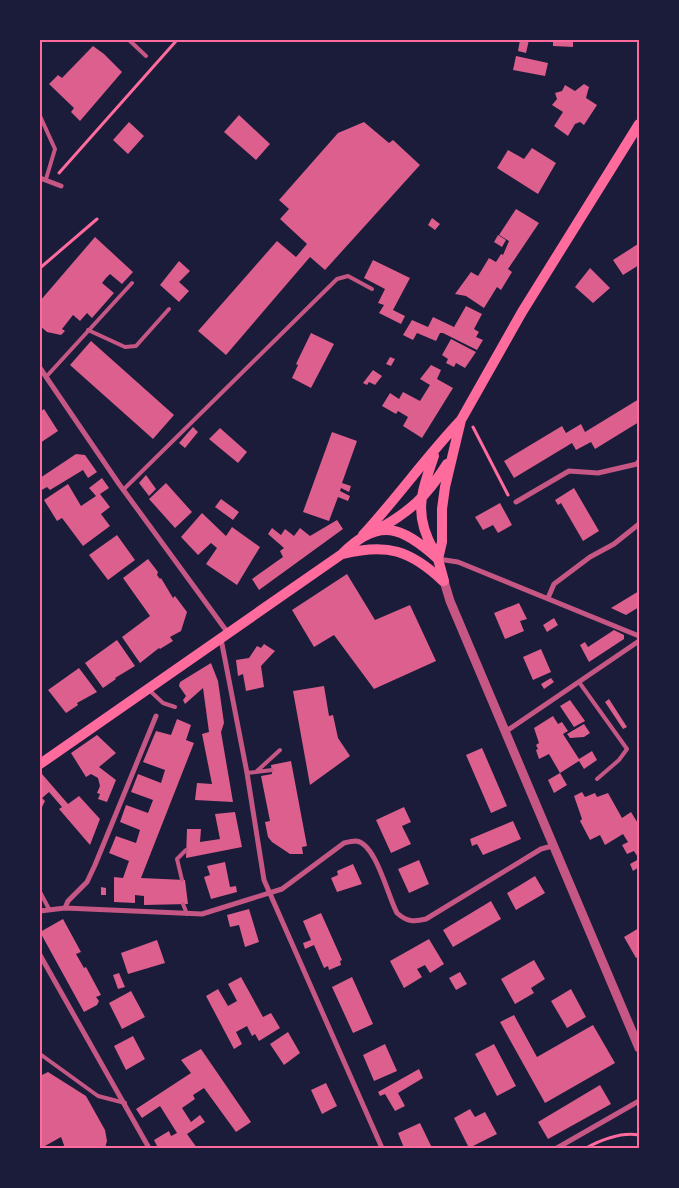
<svg xmlns="http://www.w3.org/2000/svg" width="679" height="1188" viewBox="0 0 679 1188" font-family="'Titillium Web',sans-serif">
<style>
.building{fill:#dd5f8e}
.lines{fill:none;stroke-linecap:round;stroke-linejoin:round}
.path{stroke:#ff6b9d;stroke-width:3}
.service{stroke:#c65784;stroke-width:4}
.minor{stroke:#c65784;stroke-width:5}
.tertiary{stroke:#c65784;stroke-width:9}
.secondary{stroke:#ff6b9d;stroke-width:10}
.neatline{fill:none;stroke:#ff6b9d;stroke-width:2}
</style>
<rect width="100%" height="100%" fill="#1b1b3a"/>
<path class="building" d="M520,40H529L526,53L518,51Z
M553,40H573V47L553,46Z
M93,46L104,54L122,72L80,121L71,112L74,108L49,84L58,75L62,78Z
M516,56L548,63L545,76L513,70Z
M584,84L589,87L586,98L597,105L584,125L580,122L575,124L568,136L554,126L563,112L552,105L557,99L555,93L562,91L565,85L575,91Z
M239,115L270,144L256,160L224,132Z
M129,122L144,136L128,154L113,140Z
M364,122L389,143L393,140L420,165L325,270L310,257L226,355L198,331L277,241L296,257L307,244L280,219L289,209L279,200L338,133Z
M532,148L556,163L538,194L497,168L508,150L524,159Z
M516,209L539,223L508,269L512,272L501,290L497,287L484,308L466,296L455,294L471,272L478,276L489,258L496,262L501,254L503,255L509,241L499,235Z
M432,218L440,224L435,230L428,225Z
M498,235L506,240L502,247L494,242Z
M95,237L133,272L122,284L110,274L106,278L102,283L114,293L92,318L87,313L80,321L73,315L62,329L65,331L61,335L47,332L40,326V301Z
M638,244L639,265L623,275L613,260Z
M373,260L410,278L393,310L405,316L401,324L379,313L384,305L378,303L385,289L364,278Z
M179,261L190,271L179,282L189,291L179,302L160,285Z
M590,268L610,288L593,303L575,287Z
M466,306L482,314L474,329L479,332L476,337L483,340L477,350L443,333H440L436,341L417,333L413,340L403,335L412,320L428,327L433,317L454,327Z
M311,333L334,344L311,388L292,378L298,365L296,364Z
M451,339L476,352L465,368L456,363L454,367L446,363L448,359L442,355Z
M91,341L174,415L153,439L70,365Z
M390,357L395,359L391,366L386,364Z
M431,365L441,370L437,379L453,388L422,438L403,426L408,417L398,411L396,414L382,406L390,393L399,399L403,392L420,401L430,385L420,379Z
M373,370L382,376L375,385L369,382L367,385L363,383Z
M639,399V422L595,449L591,442L576,450L572,443L514,478L504,461L562,426L566,433L581,424L585,432Z
M44,409L58,431L40,443V412Z
M193,427L198,432L185,448L179,443Z
M220,428L247,452L238,463L209,439Z
M332,432L357,441L342,483L351,486L349,492L341,488L340,491L350,496L348,501L338,497L329,521L303,512Z
M76,454L85,455L97,472L88,478L83,470L50,490L47,487L40,491V478Z
M146,475L156,489L149,496L139,483Z
M102,478L109,488L100,494L110,507L101,514L110,526L83,546L62,518L57,521L44,500L68,484L81,506L96,496L89,488Z
M166,483L192,512L175,528L149,499Z
M574,488L599,531L583,541L561,503L558,505L555,500Z
M221,499L239,512L233,520L215,507Z
M500,503L512,525L498,533L493,525L483,530L475,517Z
M202,513L226,536L232,527L260,547L237,585L206,564L217,548L211,543L198,555L181,537Z
M337,520L343,529L259,590L252,579L283,557L280,551L284,548L268,534L272,528L281,535L285,529L294,536L300,528L310,536Z
M117,535L135,560L108,580L89,555Z
M148,559L158,572L157,575L160,579L161,578L173,598L175,596L187,612L181,631L170,637L173,641L160,649L159,648L140,663L122,637L150,616L123,578Z
M347,574L375,620L410,605L436,661L374,689L334,635L314,647L292,610Z
M639,591V607L626,615L611,608Z
M519,603L527,619L520,621L524,631L505,639L494,613Z
M554,618L558,625L547,632L543,625Z
M614,630L624,635V639L589,662L580,645L585,642L588,647Z
M117,640L135,666L115,678L116,679L103,688L85,663Z
M264,644L275,651L261,666L264,687L246,691L243,674L238,676L236,660L249,658L257,646L261,648Z
M541,649L551,672L533,680L523,657Z
M211,663L218,681L224,723L221,732L233,802L195,800L197,783L212,784L202,734L209,732L203,688L185,704L183,700L186,696L179,686L180,682Z
M79,668L97,692L77,703L78,705L66,713L48,690Z
M551,678L554,682L544,689L541,684Z
M324,686L329,716L333,715L338,738L350,756L310,785L293,691Z
M609,699L627,727L623,729L605,702Z
M570,700L585,721L574,727L560,706Z
M553,716L558,724L562,722L568,731L563,734L579,759L592,751L597,760L584,769L579,761L560,773L549,754L539,759L536,750L538,749L536,745L539,743L534,728Z
M177,719L191,725L186,740L194,743L141,878L185,880L188,904L144,905V896L135,895V903L114,902V877L123,878L129,861L109,853L116,836L136,843L140,830L120,822L126,805L148,813L153,800L131,792L138,774L161,783L165,770L143,762L156,731L171,735Z
M584,724L590,733L584,737L570,738L567,734Z
M97,735L116,753L99,767L116,780L107,802L98,799L100,794L97,793L100,786L98,778L91,774L86,777L71,753Z
M482,748L507,806L491,813L466,755Z
M291,761L307,846L302,847L303,854H290L272,842L268,837L265,822L270,821L261,776L272,774L271,765Z
M560,773L567,785L554,793L548,780Z
M42,774L68,804L79,796L100,819L90,845L59,809L62,807L49,792L42,798L45,801L40,811Z
M582,792L585,797L595,793L597,797L608,793L622,818L631,812L639,825V867L633,871L630,864L639,859L634,851L627,854L622,845L628,842L623,834L605,845L600,835L590,840L580,821L582,819L574,796Z
M404,807L411,822L402,826L411,844L391,853L376,820Z
M235,812L242,847L186,858L187,829H201L200,842L220,839L215,814Z
M513,821L521,839L483,855L477,844L472,846L470,839Z
M419,860L429,884L409,893L398,869Z
M225,862L230,887L236,886L237,892L211,899L204,877L210,875L207,866Z
M353,864L362,884L337,892L331,878L338,875L337,871Z
M535,876L545,893L516,910L507,893Z
M101,887L106,888V895H101Z
M491,901L501,919L453,947L443,930Z
M249,909L259,942L245,947L239,925L230,927L227,915Z
M321,913L342,960L340,961L341,965L329,970L328,966L324,968L314,945L305,949L303,943L311,940L303,921Z
M63,919L81,952L76,954L84,968L86,967L101,995L96,997L99,1001L97,1005L84,1012L40,932Z
M639,928V956L636,958L624,937Z
M429,939L444,964L430,973L425,965L417,969L422,977L404,988L390,961Z
M157,940L165,963L128,974L121,953Z
M534,960L545,979L531,988L534,993L515,1004L501,979Z
M460,972L467,984L456,990L449,978Z
M119,973L125,987L118,989L113,975Z
M241,977L263,1017L271,1013L280,1028L259,1041L255,1034L252,1036L247,1026L236,1032L242,1044L234,1049L206,996L218,989L228,1006L237,1001L228,984Z
M352,977L373,1024L353,1033L332,987Z
M571,989L586,1017L567,1028L551,1001Z
M131,991L145,1017L122,1029L109,1003Z
M514,1015L537,1057L593,1025L615,1063L545,1103L500,1022Z
M288,1032L300,1053L284,1065L270,1044Z
M133,1036L145,1059L126,1070L114,1046Z
M385,1044L397,1071L374,1081L363,1055Z
M494,1044L516,1086L497,1096L475,1054Z
M201,1049L251,1122L236,1132L204,1088L193,1095L195,1099L182,1108L191,1122L200,1115L205,1122L187,1134L197,1148H158L154,1140L169,1131L171,1136L177,1133L160,1106L142,1118L136,1109L191,1073L181,1060Z
M419,1069L423,1078L398,1093L405,1106L395,1111L385,1094L380,1096L378,1092Z
M48,1072L86,1096L105,1130L107,1141L105,1148H65L61,1137L45,1146L46,1148H40V1076Z
M326,1083L337,1106L322,1114L311,1090Z
M600,1085L611,1104L548,1139L538,1122Z
M470,1109L475,1117L485,1112L497,1134L469,1148L454,1118Z
M420,1123L432,1148H404L398,1133Z"/>
<g class="lines">
<path class="path" d="M59,173L177,40
M40,268L97,219
M473,427L508,495
M586,1148C601,1140 622,1132 639,1135"/>
<path class="service" d="M129,40L146,56
M40,116L55,149L46,179
M88,330L125,347L136,346L169,309
M46,377L132,283
M123,490L337,279L348,276L372,289
M579,682L627,749L619,760L597,779
M148,689L163,703L175,707
M257,771L280,750
M247,773L272,770
M182,880L177,859L186,850
M40,892L49,909
M183,904L187,914
M40,1054L98,1096L125,1103"/>
<path class="minor" d="M40,178L61,186
M40,368L119,484L228,633
M516,502L569,471L598,473L637,464L639,461
M438,559L458,562L639,636
M548,598L554,584L590,557L614,544L639,524
M221,639L247,773L264,880L382,1148
M505,732L639,641
M65,908L68,901L87,882L95,865L156,716
M40,911L65,908L202,914L282,889L344,843C348,842 352,841 356,841C376,843 388,897 397,913C407,922 414,922 426,919L541,849L552,846
M40,955L149,1148
M557,1148L639,1101"/>
<path class="tertiary" d="M444,581L450,601L639,1048"/>
<path class="secondary" d="M377,530C411,511 426,497 447,464
M363,535C397,498 426,457 461,420
M434,551C413,514 421,494 434,456
M343,554C387,543 410,550 443,581
M444,581L438,559L442,542V509L445,487L461,420L522,312L639,124
M40,764L342,554C379,516 403,527 438,559"/>
</g>
<rect width="679" height="1188" fill="none" stroke="#1b1b3a" stroke-width="82"/>
<rect x="41" y="41" width="597" height="1106" class="neatline"/>
</svg>
